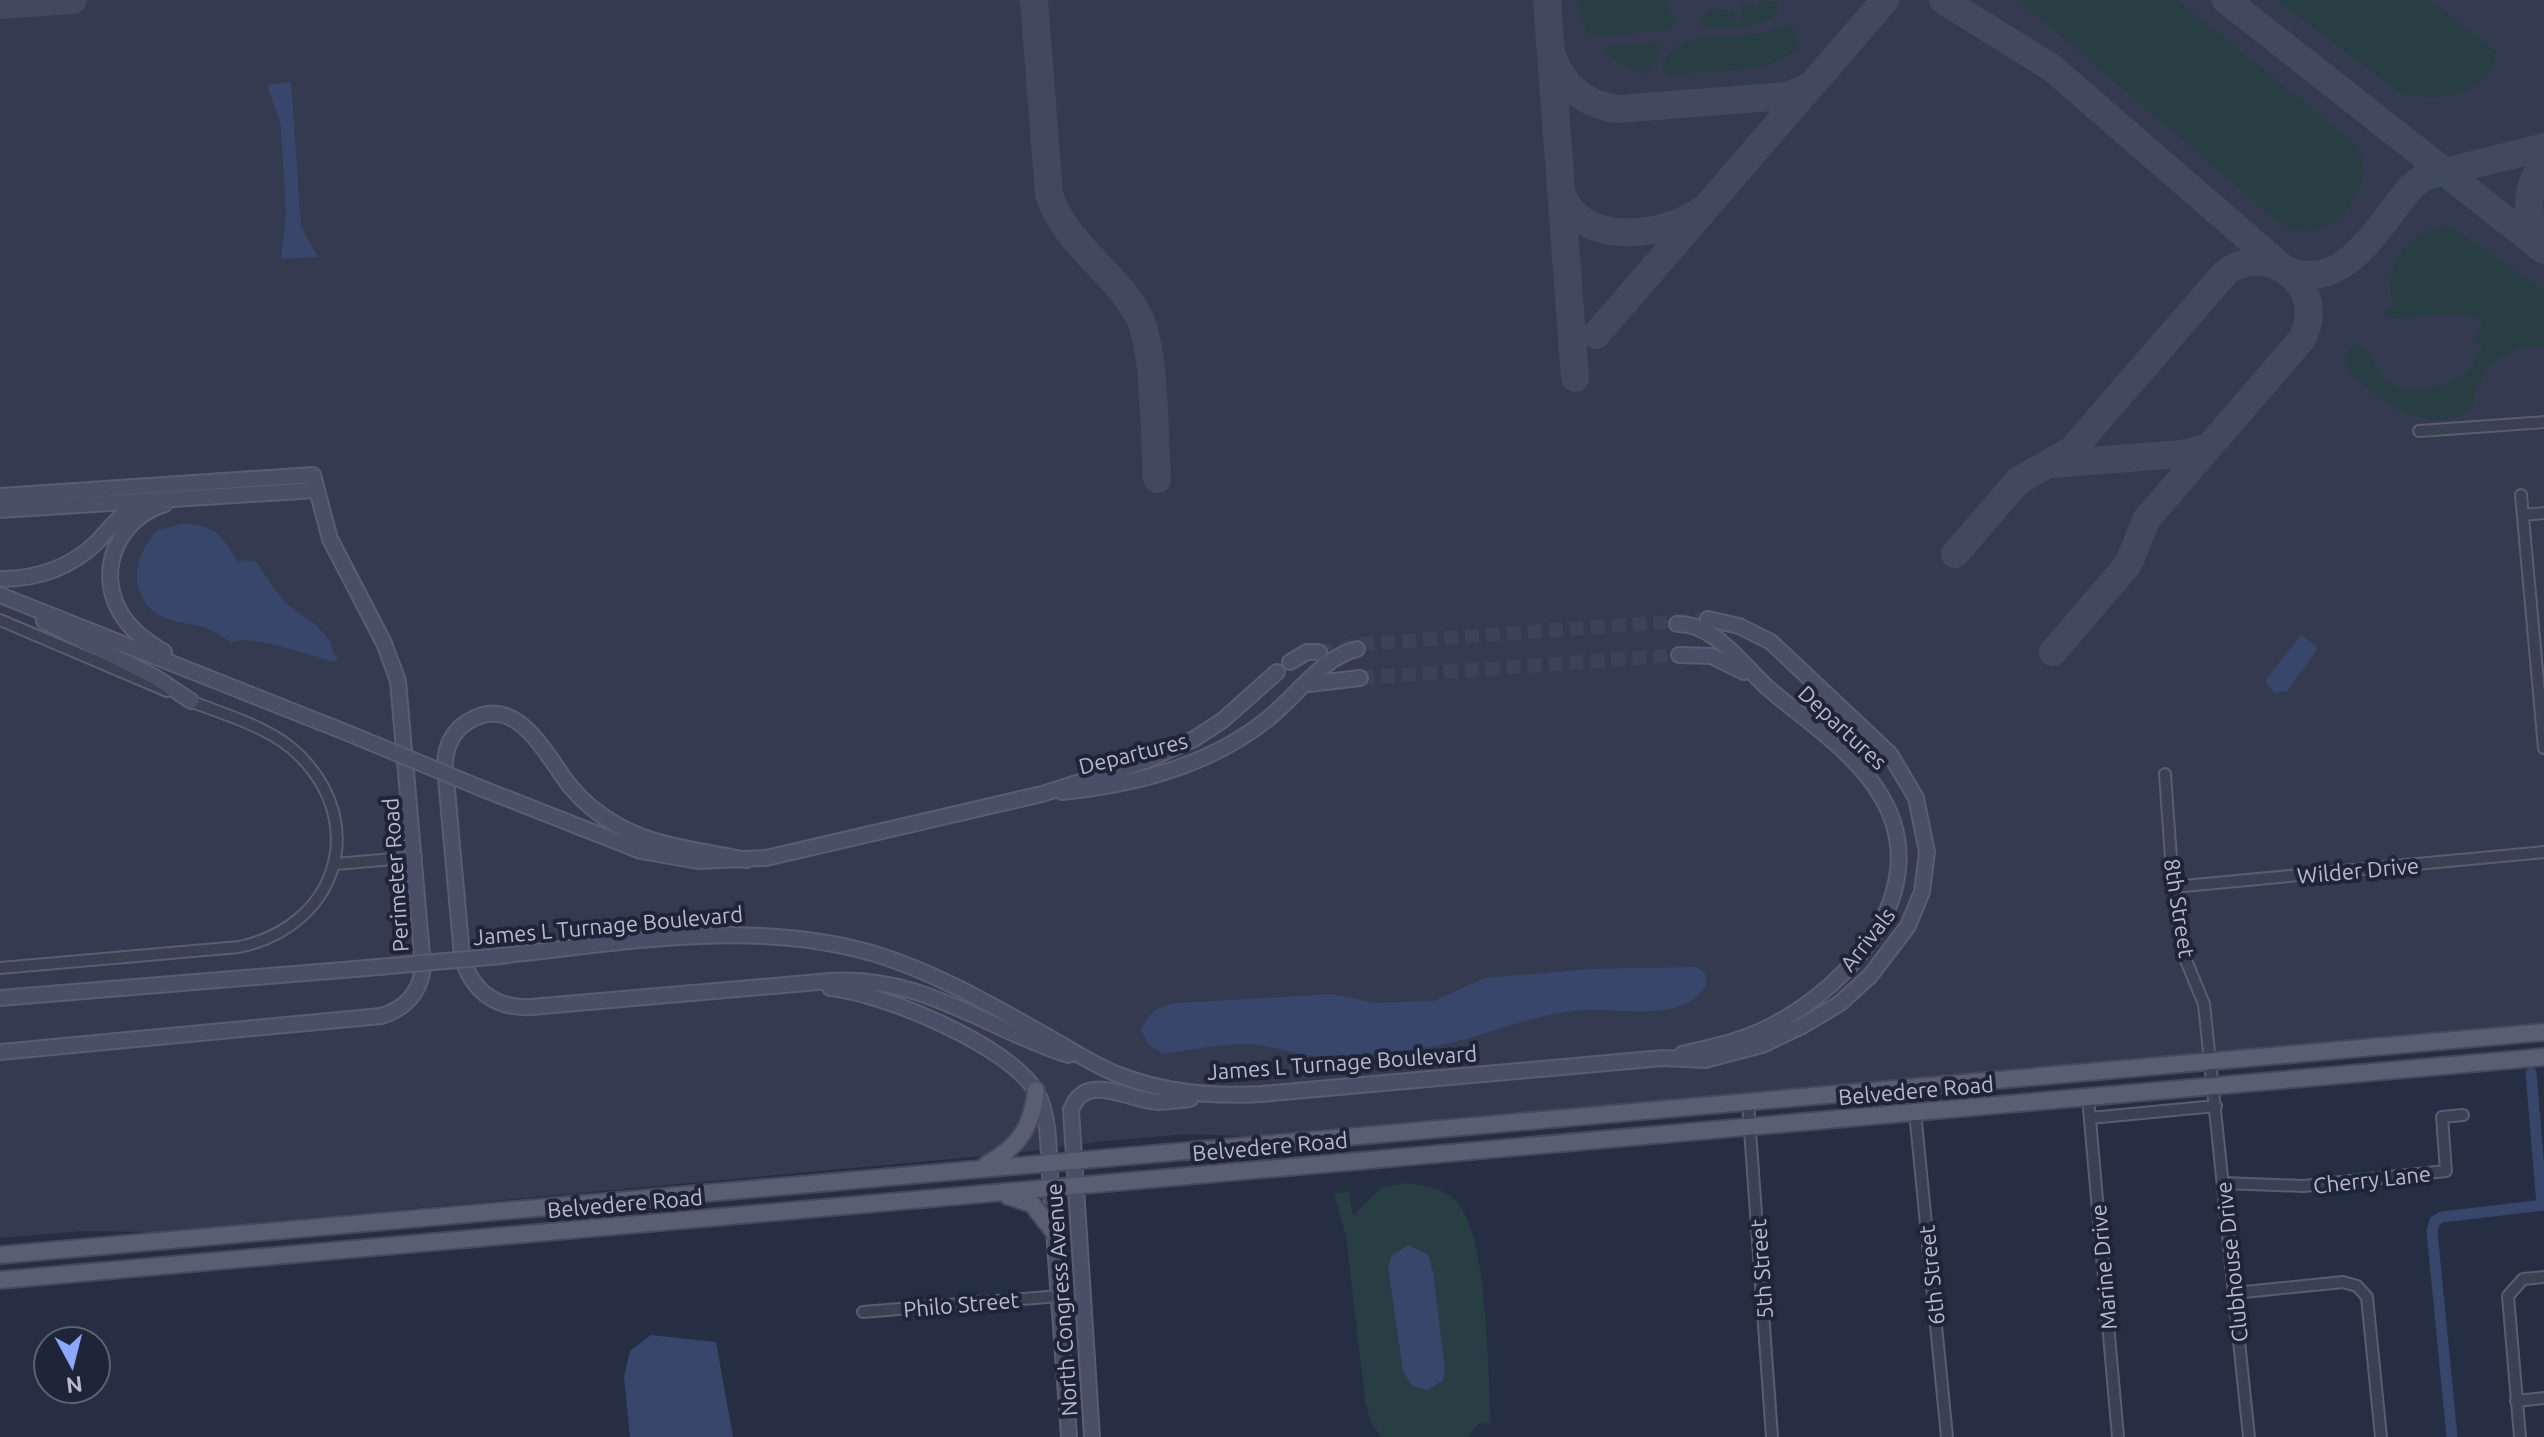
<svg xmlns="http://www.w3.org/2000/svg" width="2544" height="1437" viewBox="0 0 2544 1437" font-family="Ubuntu,sans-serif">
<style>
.airport{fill:#343b50}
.green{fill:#283d44}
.water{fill:#38466b}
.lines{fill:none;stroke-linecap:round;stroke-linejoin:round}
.canal{stroke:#38466b;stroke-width:11}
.taxiway{stroke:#40495e;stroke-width:28}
.secondary-tunnel{stroke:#3b4358;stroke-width:14;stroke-dasharray:14 7;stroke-linecap:butt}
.street-casing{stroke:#585e70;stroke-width:14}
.secondary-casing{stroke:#585e70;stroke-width:18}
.primary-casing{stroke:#44495c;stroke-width:20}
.street{stroke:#3a4153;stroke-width:10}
.secondary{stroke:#484f66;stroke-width:14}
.primary{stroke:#585f73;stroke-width:16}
.secondary-bridge-casing{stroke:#585e70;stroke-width:18;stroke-linecap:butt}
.secondary-bridge{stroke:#484f66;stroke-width:14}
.labels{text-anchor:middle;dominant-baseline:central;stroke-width:8;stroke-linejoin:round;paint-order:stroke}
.street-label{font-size:22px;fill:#b7bccc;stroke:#1f2538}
</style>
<rect width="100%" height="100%" fill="#252e43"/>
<path class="airport" d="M0,0H2544V1023L1245,1136L1187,1134L1096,1142L1017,1153L154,1232L83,1231L0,1238Z"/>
<path class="green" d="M1579,0H1668L1669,17L1679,18L1668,30L1596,36L1588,33L1580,14Z
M1763,0L1778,3L1777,13C1765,30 1719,29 1700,27V19L1710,9L1734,11L1736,25L1742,17L1740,6L1757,7Z
M2019,0H2177L2354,143C2384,177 2337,239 2298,231C2281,227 2265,210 2252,199Z
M2277,0H2430L2496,52C2491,96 2434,104 2399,92Z
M1788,26L1797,31L1793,37L1800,49L1763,67L1668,75L1663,69C1670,28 1728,39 1757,34C1768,33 1778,28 1788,26Z
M1656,43L1662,49L1649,74L1625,67L1602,51L1605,47Z
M2451,227L2544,291V347C2516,345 2490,357 2479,384C2475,392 2475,401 2471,408C2465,418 2454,418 2444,419C2402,422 2377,396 2347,371V352L2355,342C2373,352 2375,373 2392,384C2402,390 2412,390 2422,389C2453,387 2475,375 2482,345L2473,340L2484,318L2453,314L2391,318L2382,314L2394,303C2378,270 2414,223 2451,227Z
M1406,1183C1424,1186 1445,1188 1458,1203C1489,1241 1487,1371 1491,1423L1478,1424L1468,1437H1381L1371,1423L1365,1401L1346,1236L1334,1193L1349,1192L1353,1216L1382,1187Z"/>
<path class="water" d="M291,82L301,227L318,257L281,259L286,214L281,125L267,85Z
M186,523C222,529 220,536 239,563L243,560L256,562L284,602L316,625L331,642L333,654L338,657L335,662C311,656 253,634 232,642C224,639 218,633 211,630C195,622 170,624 156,613C126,591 135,552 158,530Z
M2301,635L2317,646L2316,651L2287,691L2275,693L2265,681Z
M1696,967L1705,973L1707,984C1683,1025 1621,1007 1582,1010C1527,1014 1477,1041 1423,1048C1389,1052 1354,1056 1320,1056C1296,1056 1276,1046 1254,1044C1223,1043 1195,1049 1164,1054L1149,1045L1141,1030C1150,1011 1158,1006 1178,1003L1333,994L1375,1003L1434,1001L1485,978L1591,969Z
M1409,1245L1428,1255L1433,1271L1445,1369L1443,1380L1428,1390L1412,1386L1403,1371L1388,1267L1392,1255Z
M651,1335L716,1342L733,1437H630L624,1377L630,1351Z"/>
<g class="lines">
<path class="canal" d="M2531,1073L2542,1205
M2452,1437L2432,1231L2435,1221L2442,1217L2544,1205"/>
<path class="taxiway" d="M1034,0L1049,194C1063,242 1113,270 1137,313C1156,345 1154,438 1157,479
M1547,0L1575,378
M1943,0L2052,68L2284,269C2343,296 2378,226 2411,187L2424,177L2544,147
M2226,0L2544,250
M0,5L73,0
M1553,58C1563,86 1586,105 1617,109L1787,96L1809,87
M1562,194C1581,246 1660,238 1699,212
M2539,247C2526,218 2524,189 2544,163
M1596,335L1885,0
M2052,464L2181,454L2208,448
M1955,554L2018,481L2072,450L2225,273C2269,239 2331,290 2301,340L2146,520L2129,563L2053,652"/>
<path class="secondary-tunnel" d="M1319,652L1364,644L1708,619
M1360,678L1679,655"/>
<defs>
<path id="street" d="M2419,431L2544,422
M2521,495L2544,748
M2523,515L2544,513
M0,620L167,691
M2165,774L2173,887L2183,953L2204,1004L2249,1437
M336,864L416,857
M2173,887L2544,852
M0,968L239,947C335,927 370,827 300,756C272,727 222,714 185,699
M2088,1097L2118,1437
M1748,1102L1772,1437
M1915,1112L1947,1437
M2090,1118L2216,1106
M2223,1183L2304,1186L2446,1171L2442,1117L2463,1115
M2234,1293L2343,1282L2357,1286L2367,1297L2381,1437
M863,1312L1059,1296
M2516,1401L2544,1398
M2520,1437L2508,1296L2523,1279L2544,1277"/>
<path id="secondary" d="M0,496L313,475L330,539L384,643L398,681L423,966C421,992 405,1009 381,1016L0,1052
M0,510L316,490
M0,579C37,579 71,568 98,541C111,527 122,513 139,502
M0,595L355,736
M44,621L155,677L191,701
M1677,624C1715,623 1743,666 1769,689C1804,719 1850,749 1876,788C1941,883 1854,984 1769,1027C1742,1041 1712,1047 1682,1054
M164,652C146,641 129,629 119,610C96,568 120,517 165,504
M1679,655L1711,656L1744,672
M1290,662L1307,652H1319
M1309,684L1360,678
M478,787L641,851L698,861L766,858L1042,794L1145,761L1194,739L1223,720L1277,672
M1062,792C1134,785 1208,766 1265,721C1293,700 1322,657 1357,649
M747,860C705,851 655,847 617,825C599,815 583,802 570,786C546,756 518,692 469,721C452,731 445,748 445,767L462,956C471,990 495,1009 531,1007L830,981C924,975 984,1028 1068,1055
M490,957C617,944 751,917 875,954C935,972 991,1005 1045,1035C1070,1049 1093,1065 1119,1075C1166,1093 1213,1097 1262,1094L1663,1058L1705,1060L1762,1045L1802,1026L1839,1004L1870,976L1908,926L1922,892L1927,852L1916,798L1890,754L1771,642L1739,626L1708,619
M830,988C883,993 1011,1046 1037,1093C1051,1118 1048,1160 1051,1189C1057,1271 1063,1354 1069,1437
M0,998L367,968
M1092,1437L1071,1110C1086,1070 1129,1101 1158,1102C1168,1102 1180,1100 1190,1099"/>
<path id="primary" d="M987,1164C1019,1147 1032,1127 1036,1090
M1008,1196L1032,1204L1054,1232
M0,1255L2544,1032
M0,1280L2544,1057"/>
</defs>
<use href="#street" class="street-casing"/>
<use href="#secondary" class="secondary-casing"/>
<use href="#primary" class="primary-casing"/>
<use href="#street" class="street"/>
<use href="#secondary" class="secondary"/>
<use href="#primary" class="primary"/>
<defs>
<path id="secondary-bridge" d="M355,736L478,787
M367,968L490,957"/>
</defs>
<use href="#secondary-bridge" class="secondary-bridge-casing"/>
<use href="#secondary-bridge" class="secondary-bridge"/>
</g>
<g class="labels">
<g class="street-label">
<text transform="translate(1843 727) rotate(43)">Departures</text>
<text transform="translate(1133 753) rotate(-14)">Departures</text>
<text transform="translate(2358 870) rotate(-5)">Wilder Drive</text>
<text transform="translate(395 875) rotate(-94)">Perimeter Road</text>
<text transform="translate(2180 908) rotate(81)">8th Street</text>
<text transform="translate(608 925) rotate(-5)">James L Turnage Boulevard</text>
<text transform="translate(1867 939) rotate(-52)">Arrivals</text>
<text transform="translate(1342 1062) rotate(-4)">James L Turnage Boulevard</text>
<text transform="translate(1916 1090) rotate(-5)">Belvedere Road</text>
<text transform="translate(1270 1146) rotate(-5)">Belvedere Road</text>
<text transform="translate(2372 1179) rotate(-6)">Cherry Lane</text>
<text transform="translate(625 1203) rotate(-5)">Belvedere Road</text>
<text transform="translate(2231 1262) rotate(-96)">Clubhouse Drive</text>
<text transform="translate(2103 1267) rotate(-95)">Marine Drive</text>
<text transform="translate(1761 1269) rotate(-94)">5th Street</text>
<text transform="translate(1931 1275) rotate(-96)">6th Street</text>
<text transform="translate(1061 1300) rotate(-94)">North Congress Avenue</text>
<text transform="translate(961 1304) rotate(-5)">Philo Street</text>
</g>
</g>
<g transform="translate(72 1365) rotate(173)"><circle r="38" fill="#1f2538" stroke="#5c6173" stroke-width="2"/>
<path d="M0-6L14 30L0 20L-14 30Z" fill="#8da7fc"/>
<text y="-12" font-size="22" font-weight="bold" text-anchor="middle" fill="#b7bccc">N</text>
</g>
</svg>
